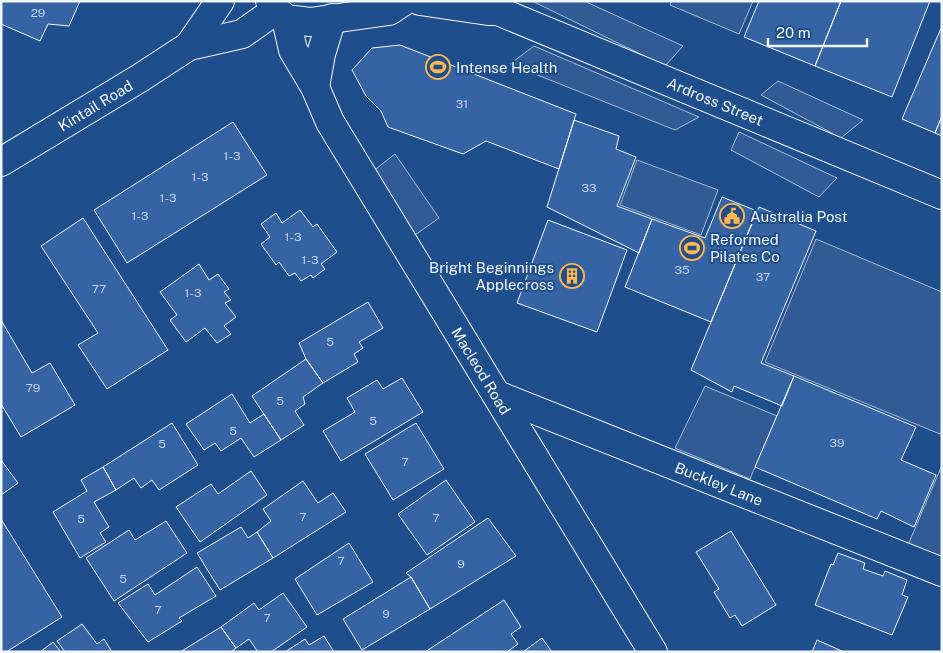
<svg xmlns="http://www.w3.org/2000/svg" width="943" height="653" viewBox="0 0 943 653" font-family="'Public Sans',sans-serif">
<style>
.built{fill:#305b95;stroke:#a8bbd7}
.building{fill:#3563a3;stroke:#f2f6ff}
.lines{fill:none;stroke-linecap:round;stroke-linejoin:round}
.minor-casing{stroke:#f2f6ff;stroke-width:30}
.tertiary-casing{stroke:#f2f6ff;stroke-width:30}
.secondary-casing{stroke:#f2f6ff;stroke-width:30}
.minor{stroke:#1f4e8c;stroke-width:28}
.tertiary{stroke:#1f4e8c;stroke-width:28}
.secondary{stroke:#1f4e8c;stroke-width:28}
.labels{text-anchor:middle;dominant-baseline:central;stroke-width:4;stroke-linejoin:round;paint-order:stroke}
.number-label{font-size:12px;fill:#c3d1e8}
.poi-label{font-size:15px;fill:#f2f6ff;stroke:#1f4e8c;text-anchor:start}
.street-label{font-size:15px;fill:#f2f6ff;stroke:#1f4e8c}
</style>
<rect width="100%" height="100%" fill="#1f4e8c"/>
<path class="built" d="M532,1H584L683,46L665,66Z
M672,1H753L739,34L670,5Z
M534,46L699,117L675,130L510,64Z
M778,81L863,120L841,138L761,95Z
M739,132L837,178L819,197L731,150Z
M395,154L439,218L415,235L372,172Z
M637,160L718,190L701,235L620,205Z
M816,239L942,292V430L940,434L765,362Z
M705,386L777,416L750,479L675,448Z
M942,465V560L908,545Z"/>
<path class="building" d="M1,1H80L69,26L48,24L40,41L1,24Z
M759,1H841L815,66L744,37Z
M841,1H930L892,97L815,66Z
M942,26V116L935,133L902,119Z
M400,45L576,114L559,169L486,141L463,154L388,127L381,111L366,96L352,70L372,48Z
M942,116V136L935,133Z
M574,120L619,136L616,149L636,157L617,206L652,219L639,253L547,207Z
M233,122L267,175L127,263L94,210Z
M722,197L757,211L711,322L625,287L652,219L705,238Z
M759,207L816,231L761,363L794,376L782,406L734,386L732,392L691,370Z
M300,210L313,227L317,224L337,252L321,264L325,269L313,278L311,275L301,281L295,273L289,276L279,262L276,265L261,244L270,237L261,224L276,213L282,223Z
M83,218L168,350L107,389L78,345L98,333L41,246Z
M548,220L627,250L597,332L517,303Z
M199,264L209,280L218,274L229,289L224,292L231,300L225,303L236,317L224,326L231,334L217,343L205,328L186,342L170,320L177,315L160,292Z
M368,302L383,328L359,342L363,348L354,354L358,362L323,383L306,359L299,343Z
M1,320L32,373L50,363L75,405L21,437L1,404Z
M306,359L323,383L303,397L305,404L295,411L304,425L281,440L252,396Z
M794,376L916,427L901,460L936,475L914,527L881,511L877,519L755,467Z
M402,378L423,412L341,461L323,431L355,412L347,398L377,380L383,389Z
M232,394L250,423L264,414L281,440L254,457L241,438L221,451L215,443L204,450L186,424Z
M172,423L198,465L159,490L152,480L141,488L134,478L116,490L103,467Z
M416,423L444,469L393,500L365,454Z
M1,460L18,483L1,495Z
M103,467L116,490L94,502L109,527L100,533L106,542L80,558L53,512L87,491L81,480Z
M251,471L267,495L200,542L176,507L211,484L218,494Z
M446,480L475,522L427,555L398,514Z
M303,481L318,503L333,493L346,512L273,558L257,532L271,521L263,509Z
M488,518L516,556L430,609L411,577L406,573Z
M1,519L62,617L6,652H1Z
M166,521L187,553L114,601L86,558L129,530L135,540Z
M241,527L248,538L257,532L273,558L220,590L197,553Z
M731,531L776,605L742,626L735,615L730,618L714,592L719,589L696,552Z
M349,543L373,582L317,615L295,579Z
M838,553L865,563L863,569L883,576L885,571L907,580L902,595L908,597L892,635L815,605L831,564L833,565Z
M197,567L216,596L179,618L182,621L148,642L118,603L148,584L155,595Z
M411,577L430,609L362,650L343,619Z
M283,593L307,627L271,652H258L249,639L236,648L221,627L254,603L259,610Z
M504,600L521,627L511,634L518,644L507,652H425Z
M82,624L97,644L104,639L112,652H65L57,641Z
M221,627L236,648L231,652H180Z
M324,636L334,652H285L305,639L309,645Z
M542,638L552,652H523Z
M817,640L844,652H812Z
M53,642L61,652H40Z"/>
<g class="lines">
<defs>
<g id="minor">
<path d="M189,46L220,1"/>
<path id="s1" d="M1,162L140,78L189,46L242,34L276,10"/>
<path id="s2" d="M497,395L942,572"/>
</g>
<g id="tertiary">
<path id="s3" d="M420,1L488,11H498L942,195"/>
<path id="s4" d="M286,19L293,50L315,87L330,122L653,652"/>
<path d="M315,87L321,54L332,18"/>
</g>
<path id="secondary" d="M270,1L276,10L286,19L310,22L389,11L404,1"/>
</defs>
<use href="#minor" class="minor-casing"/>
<use href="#tertiary" class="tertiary-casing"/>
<use href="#secondary" class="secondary-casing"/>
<use href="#minor" class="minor"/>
<use href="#tertiary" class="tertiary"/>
<use href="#secondary" class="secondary"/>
</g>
<defs>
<symbol id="stadium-ring" viewBox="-11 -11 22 22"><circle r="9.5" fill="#1f4e8c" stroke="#ffb74d" stroke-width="1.5"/><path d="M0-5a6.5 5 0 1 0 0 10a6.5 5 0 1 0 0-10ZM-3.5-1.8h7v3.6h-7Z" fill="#ffb74d"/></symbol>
<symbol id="civic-ring" viewBox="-11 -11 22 22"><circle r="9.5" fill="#1f4e8c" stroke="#ffb74d" stroke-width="1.5"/><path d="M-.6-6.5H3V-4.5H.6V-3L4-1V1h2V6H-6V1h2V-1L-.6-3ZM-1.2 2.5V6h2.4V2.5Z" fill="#ffb74d"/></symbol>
<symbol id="building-ring" viewBox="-11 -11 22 22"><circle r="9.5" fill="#1f4e8c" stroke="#ffb74d" stroke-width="1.5"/><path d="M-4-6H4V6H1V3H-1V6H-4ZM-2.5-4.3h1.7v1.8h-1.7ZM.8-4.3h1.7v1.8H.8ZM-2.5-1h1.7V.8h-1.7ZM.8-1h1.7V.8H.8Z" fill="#ffb74d"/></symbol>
</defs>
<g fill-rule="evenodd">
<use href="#stadium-ring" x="424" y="53" width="28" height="28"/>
<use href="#civic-ring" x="718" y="202" width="28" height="28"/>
<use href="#stadium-ring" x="678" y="234" width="28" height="28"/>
<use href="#building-ring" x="558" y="262" width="28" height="28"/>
</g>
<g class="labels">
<g class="number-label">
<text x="38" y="13">29</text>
<text x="462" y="104">31</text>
<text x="232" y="156">1-3</text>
<text x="200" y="177">1-3</text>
<text x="589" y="188">33</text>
<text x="168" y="198">1-3</text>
<text x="140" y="216">1-3</text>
<text x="293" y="237">1-3</text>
<text x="310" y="260">1-3</text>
<text x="682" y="270">35</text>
<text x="763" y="277">37</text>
<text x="99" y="289">77</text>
<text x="193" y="293">1-3</text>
<text x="330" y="342">5</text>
<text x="33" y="388">79</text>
<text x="280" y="401">5</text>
<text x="373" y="421">5</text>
<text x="233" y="431">5</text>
<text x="837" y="443">39</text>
<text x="162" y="444">5</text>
<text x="405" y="462">7</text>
<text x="303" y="517">7</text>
<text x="436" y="518">7</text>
<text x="81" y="519">5</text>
<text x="341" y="561">7</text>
<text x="461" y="564">9</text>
<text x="123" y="579">5</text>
<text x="158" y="610">7</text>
<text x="386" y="614">9</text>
<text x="267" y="618">7</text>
</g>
<g class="poi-label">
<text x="456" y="67">Intense Health</text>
<text x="750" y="216">Australia Post</text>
<text x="710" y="239">Reformed<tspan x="710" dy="17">Pilates Co</tspan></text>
<text x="554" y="267" text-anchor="end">Bright Beginnings<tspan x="554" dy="17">Applecross</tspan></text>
</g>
<g class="street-label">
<text stroke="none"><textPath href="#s3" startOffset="314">Ardross Street</textPath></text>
<text stroke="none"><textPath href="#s1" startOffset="110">Kintail Road</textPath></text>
<text stroke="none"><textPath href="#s4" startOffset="404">Macleod Road</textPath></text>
<text stroke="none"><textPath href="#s2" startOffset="239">Buckley Lane</textPath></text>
</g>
</g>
<rect width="943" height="653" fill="none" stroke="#f2f6ff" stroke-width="5"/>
<path d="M768 38v8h99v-8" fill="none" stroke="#f2f6ff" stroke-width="2.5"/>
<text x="776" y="38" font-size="15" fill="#f2f6ff" stroke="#1f4e8c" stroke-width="4" paint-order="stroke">20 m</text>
</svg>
